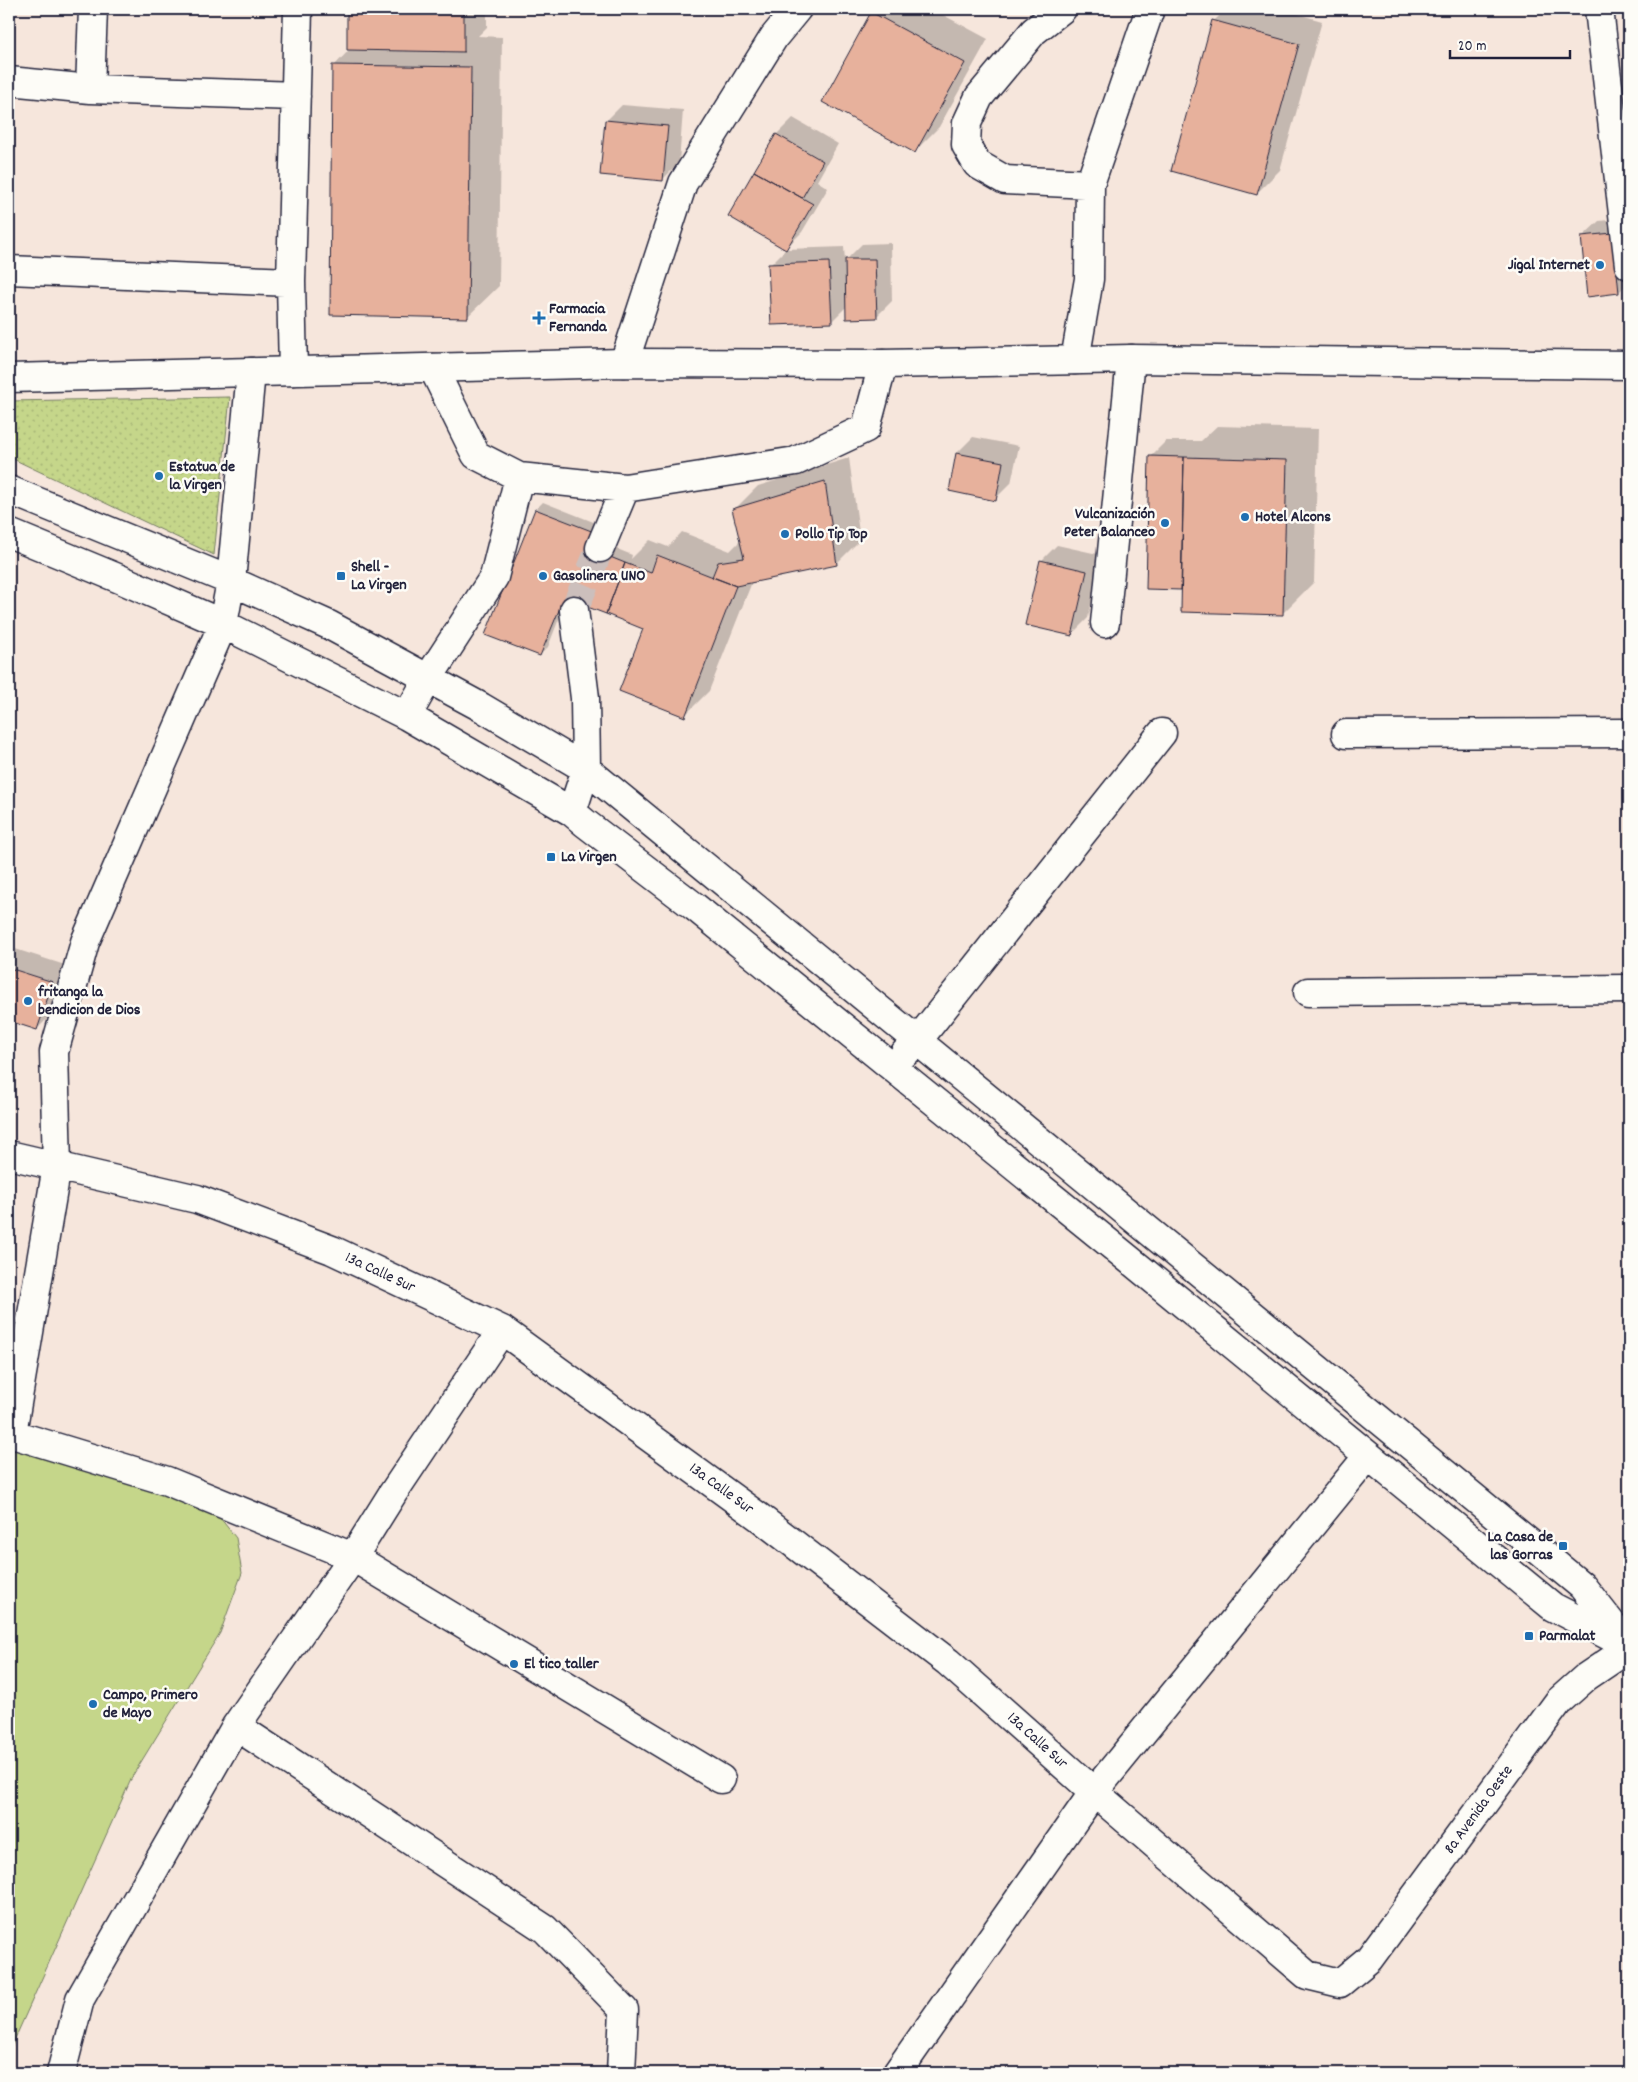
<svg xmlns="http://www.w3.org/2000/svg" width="1638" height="2082" viewBox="0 0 1638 2082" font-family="Dekko,sans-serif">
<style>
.grass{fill:#c5d68a;stroke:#747c62}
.park{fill:url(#park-dots);stroke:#747c62}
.shadow{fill:#0003}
.building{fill:#e7b19c;stroke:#22223b}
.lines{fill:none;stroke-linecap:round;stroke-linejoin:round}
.minor-tunnel{stroke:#ccbfbc;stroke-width:28;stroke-dasharray:28 14;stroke-linecap:butt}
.minor-casing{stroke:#22223b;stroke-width:31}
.major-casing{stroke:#22223b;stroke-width:31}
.minor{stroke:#fdfcf7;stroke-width:28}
.major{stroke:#fdfcf7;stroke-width:28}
.poi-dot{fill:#1f6fb2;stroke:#fdfcf7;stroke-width:2}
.labels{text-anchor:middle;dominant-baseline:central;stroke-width:5;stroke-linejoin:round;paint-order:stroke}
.poi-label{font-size:16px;font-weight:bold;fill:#22223b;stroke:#fdfcf7;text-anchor:start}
.street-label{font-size:16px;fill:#22223b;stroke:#fdfcf7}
</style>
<defs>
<pattern id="park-dots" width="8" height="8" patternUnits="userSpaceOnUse" patternTransform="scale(1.25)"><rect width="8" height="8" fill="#c5d68a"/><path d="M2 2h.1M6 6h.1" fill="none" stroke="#a9b778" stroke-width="1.8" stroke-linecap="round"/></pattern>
</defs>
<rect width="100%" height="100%" fill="#f6e6dc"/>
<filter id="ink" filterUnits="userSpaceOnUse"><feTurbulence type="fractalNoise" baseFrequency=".02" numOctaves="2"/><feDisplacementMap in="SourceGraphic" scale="10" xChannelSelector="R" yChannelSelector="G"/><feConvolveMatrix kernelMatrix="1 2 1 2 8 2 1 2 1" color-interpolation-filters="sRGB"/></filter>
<g filter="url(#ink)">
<path class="grass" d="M9,1442L213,1509L236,1538L242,1573L220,1633L133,1775L9,2052Z"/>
<path class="park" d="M230,397L214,555L9,457V401Z"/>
<path class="shadow" d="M348,9H487V27L478,36L502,37L499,286L467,317L334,66L350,49H348Z
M876,9H932L988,39L939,127L915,151L872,13Z
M1226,9H1280L1322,21L1280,170L1256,194L1214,21Z
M622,105L683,110L679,163L663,179L606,121Z
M793,118L838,144L817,181L828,188L802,232L786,248L730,216L777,134Z
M1629,218V282L1619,292L1582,237L1599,221Z
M891,243L892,301L876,317L847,306L831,322L770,265L786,249L844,247L845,261L862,244Z
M1217,426L1318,429L1314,582L1283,613L1183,587L1181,589L1150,457L1166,441H1201Z
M973,437L1019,446L1011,483L995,499L957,453Z
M849,458L860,540L836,564L752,582L709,691L685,715L645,628L567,598L548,647L540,655L536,509L543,502L601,525L595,540L632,555L631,559L650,540L668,547L682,532L730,551L741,540L734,510L758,486Z
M1057,545L1102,555L1088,618L1072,634L1041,561Z
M9,947L68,966L53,1013L37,1029L9,1020Z"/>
<path class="building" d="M347,9H464V52L347,50Z
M871,12L965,63L915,153L822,102Z
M1212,20L1299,44L1257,195L1171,171Z
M332,65L471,67L468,318L330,315Z
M605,120L668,126L663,181L600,175Z
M776,134L823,161L802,198L754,171Z
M754,171L813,204L786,250L728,216Z
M1613,233L1619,293L1587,297L1581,236Z
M845,259H875L877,318L846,319Z
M829,262L832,323L771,325L768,264Z
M956,453L1003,462L996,501L949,491Z
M1149,456L1184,457L1181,590L1146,589Z
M1184,457L1287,460L1283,615L1181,612Z
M825,481L837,565L736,586L712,577L718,562L744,558L732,509Z
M535,509L594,532L588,548L625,563L606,614L564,598L540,656L485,635Z
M657,555L736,586L685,717L619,691L643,629L606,614L625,563L651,573Z
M1040,560L1087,571L1072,636L1025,625Z
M9,968L53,982L37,1030L9,1021Z"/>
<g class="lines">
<path class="minor-tunnel" d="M574,610L600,548"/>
<defs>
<path id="minor" d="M1062,9L1034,31L979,97L967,123L966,145L977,164L1005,180L1090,184
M1599,9L1629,265
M9,81L90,89L296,96
M90,89L93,9
M9,270L291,282
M1075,360L1089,279L1090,184L1150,9
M624,363L683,183L774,37L797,9
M433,368L476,455L519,477L625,488
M293,371L291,282L298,9
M9,490L231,581L329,625L481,707L586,769L1582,1586L1629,1646
M9,533L120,579L223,624L407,716L572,812L585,823L695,907L1131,1261L1553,1607L1621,1642
M600,548L625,488L796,461L866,428L883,364
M1105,623L1131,359
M407,716L429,677L494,577L519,477
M1346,734L1629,733
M572,812L586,769L585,698L574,610
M1308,992L1629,989
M905,1053L918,1040L1162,733
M9,1155L197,1199L332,1250L502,1330L759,1517L948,1662L1094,1792L1307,1975L1340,1983L1369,1959L1559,1701L1586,1677L1629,1648
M502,1330L393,1493L353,1557L236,1726L545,1929L624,2010L621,2073
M9,1433L167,1481L353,1557L721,1779
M12,1433L57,1166L54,1052L85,942L223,624L231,581L251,372
M61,2073L80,1999L236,1726
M897,2073L1094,1792L1368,1456"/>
<path id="major" d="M9,378L624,363L883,364L1131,359L1629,365"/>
</defs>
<use href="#minor" class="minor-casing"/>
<use href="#major" class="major-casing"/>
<use href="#minor" class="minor"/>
<use href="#major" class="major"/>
</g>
</g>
<g class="poi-dot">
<circle cx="1600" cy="265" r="5"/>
<path d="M536.5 310.5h5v5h5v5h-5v5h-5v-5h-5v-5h5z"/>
<circle cx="159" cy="476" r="5"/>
<circle cx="1245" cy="517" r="5"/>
<circle cx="1165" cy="523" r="5"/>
<circle cx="785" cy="534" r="5"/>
<rect x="336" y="571" width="10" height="10" rx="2.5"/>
<circle cx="543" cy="576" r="5"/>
<rect x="546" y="852" width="10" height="10" rx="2.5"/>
<circle cx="28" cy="1001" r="5"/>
<rect x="1558" y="1541" width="10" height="10" rx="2.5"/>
<rect x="1524" y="1631" width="10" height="10" rx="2.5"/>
<circle cx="514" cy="1664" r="5"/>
<circle cx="93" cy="1704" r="5"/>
</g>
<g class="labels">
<g class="poi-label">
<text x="1590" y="265" text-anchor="end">Jigal Internet</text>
<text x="549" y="309">Farmacia<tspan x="549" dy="18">Fernanda</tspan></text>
<text x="169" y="467">Estatua de<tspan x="169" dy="18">la Virgen</tspan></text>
<text x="1155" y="514" text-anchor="end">Vulcanización<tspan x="1155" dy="18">Peter Balanceo</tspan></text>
<text x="1255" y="517">Hotel Alcons</text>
<text x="795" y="534">Pollo Tip Top</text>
<text x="351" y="567">Shell -<tspan x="351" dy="18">La Virgen</tspan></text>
<text x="553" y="576">Gasolinera UNO</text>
<text x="561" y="857">La Virgen</text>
<text x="38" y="992">fritanga la<tspan x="38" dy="18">bendicion de Dios</tspan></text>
<text x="1553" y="1537" text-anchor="end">La Casa de<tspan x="1553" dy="18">las Gorras</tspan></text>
<text x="1539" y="1636">Parmalat</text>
<text x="524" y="1664">El tico taller</text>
<text x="103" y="1695">Campo, Primero<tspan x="103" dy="18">de Mayo</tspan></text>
</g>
<g class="street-label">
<text transform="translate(380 1273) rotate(25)">13a Calle Sur</text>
<text transform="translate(721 1489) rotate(36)">13a Calle Sur</text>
<text transform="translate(1037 1741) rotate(42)">13a Calle Sur</text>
<text transform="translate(1479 1810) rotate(-54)">8a Avenida Oeste</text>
</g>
</g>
<rect width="1638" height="2082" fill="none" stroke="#fdfcf7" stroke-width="30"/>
<rect x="15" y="15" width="1608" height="2052" fill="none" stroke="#22223b" stroke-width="2" filter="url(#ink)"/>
<path d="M1450 50v8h120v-8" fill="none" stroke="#22223b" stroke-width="2.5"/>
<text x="1458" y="50" font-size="15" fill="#22223b" stroke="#fdfcf7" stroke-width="4" paint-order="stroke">20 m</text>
</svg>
